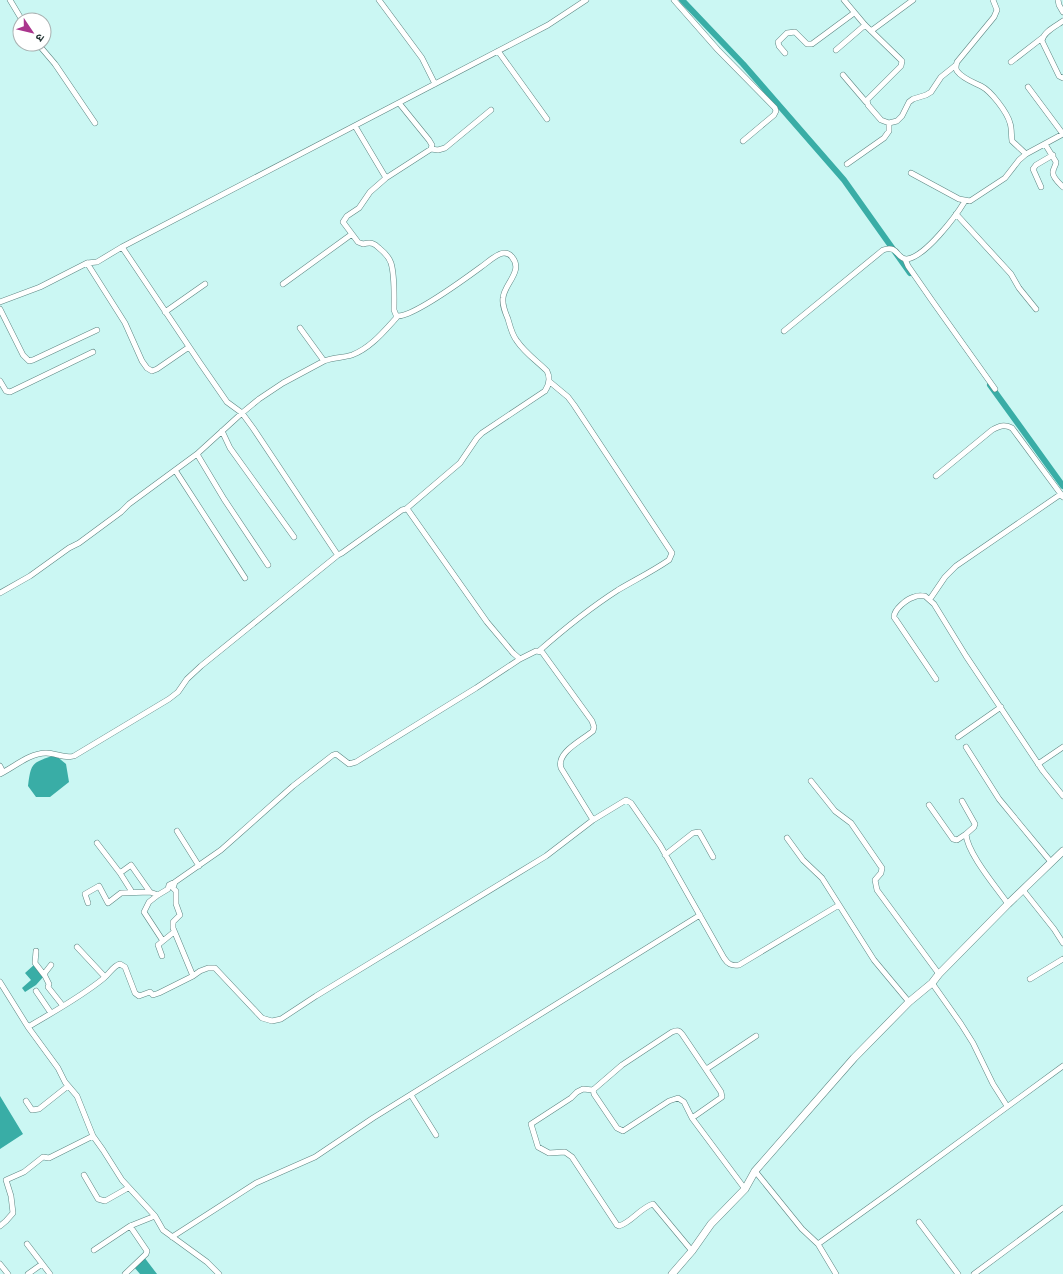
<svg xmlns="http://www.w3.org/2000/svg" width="1063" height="1274" viewBox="0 0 1063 1274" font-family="Karla,'Noto Sans Devanagari',sans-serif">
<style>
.water{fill:#39ada6}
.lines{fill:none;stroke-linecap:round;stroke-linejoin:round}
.canal{stroke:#39ada6;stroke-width:6}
.street-casing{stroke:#5d8682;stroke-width:6}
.secondary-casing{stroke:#5d8682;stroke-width:8}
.street{stroke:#fff;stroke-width:5}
.secondary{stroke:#fff;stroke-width:7}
</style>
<rect width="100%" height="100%" fill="#cbf7f3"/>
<path class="water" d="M55,755L66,764L69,782L50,797H36L28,786C31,762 32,763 55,755Z
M35,964L44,976L36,985L25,992L22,988L31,980L25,973Z
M0,1096L23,1134L0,1149Z
M144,1257L157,1274H140L134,1267Z"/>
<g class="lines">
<path class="canal" d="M682,0L743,64L844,180L910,273
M990,385L1063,486"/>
<defs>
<path id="street" d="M10,0L22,20
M379,0L422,58L435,84
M674,0L718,50L775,108L776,111L774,115L743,141
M844,0L865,25L899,58L902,61L901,66L867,100L868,105L881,120L889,123L897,121L902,116L909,102L913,99L926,95L931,92L941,77L956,65
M993,0L997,10L994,17L957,62C956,65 955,68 957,71C963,79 973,82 981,86C991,91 1007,112 1010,123C1012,129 1011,135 1012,141L1026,154
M1058,0L1059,5L1063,12
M1063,21C1056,26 1043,32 1042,41L1059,76L1063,78
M871,31L913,0
M38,44L55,64L95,123
M836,50L865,25
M498,51L547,119
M785,53L779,46L778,42L787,33L795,32L807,44H812L854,13
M1011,62L1042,38
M843,75L866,102
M1028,87L1063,134
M399,103L429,140L432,145L431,149L386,178L370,192L359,208L347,216L343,222L358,242L363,244C371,242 374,243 379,248C384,252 389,257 391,263C395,276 394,296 394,310L396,315L398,316C414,316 466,278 481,267C487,263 497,253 504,253C508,253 510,254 512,257C524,271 504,284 503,298C502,305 505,312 508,319C510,326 512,335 517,341C525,353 537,361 547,371C551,379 549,385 545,391L482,433L477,438L460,463L406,509
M355,126L386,178
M1045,144L1056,162C1056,166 1053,168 1053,172C1052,177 1060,184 1063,187
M431,149L438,150L445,148L491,110
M847,164L884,138L889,131V123
M911,173L959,199L970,201L1005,178L1019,160L1026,154L1063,134
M1041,187L1033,169L1036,165L1053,155
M956,214L1011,274L1019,288L1036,309
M122,247L200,363L227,402L242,413L253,428L337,554L338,555L342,553L402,510L406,509L408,510L487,622L513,653L520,659L536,651L542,652L592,721L594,727L593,731C583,740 556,752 561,768L593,820
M905,259L908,266L933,302L995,389
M87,263L125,323L142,361L147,368L152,371L157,369L189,347
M283,284L352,234
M0,302L40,287L87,263L97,262L122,247L548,25L586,0
M0,309L23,355L29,361L33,360L97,330
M165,312L205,284
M784,331L883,250C898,244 897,260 907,259C925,257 956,216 965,201
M324,361C333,357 343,358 352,355C371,348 385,330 398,316
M0,381L6,391L10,392L93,352
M222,431L230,448L294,537
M197,454L224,499L268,565
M175,470L245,578
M936,476L992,430C999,426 1004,424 1012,428L1063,497
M0,593L30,576L69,548L79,543L121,512L129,504L197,454L242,413L259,399L283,383L324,361L300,328
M930,599L945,577L956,566L1061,494
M539,651C564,629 590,608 618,590C635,580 653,571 669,560L672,553L574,405L568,397L550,382
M936,679L894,617C894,609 907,599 914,597C918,595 921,596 925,596L934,604L966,656L1043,771L1063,796
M958,737L1001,707
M966,747L999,799L1051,862
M1038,764L1063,747
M0,766L3,772
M0,774C14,767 30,753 46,753C56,753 65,759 74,756L169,699L178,692L187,679L201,666L338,555
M811,781L835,811L851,823L882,868L881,873L875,880L877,890L939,974
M962,801L975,824L974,827L966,834C967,853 997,888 1008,904
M929,805L953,839L957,840L966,834
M177,831L199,866
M787,838L803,860L822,878L874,960L909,1002
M97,843L120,873L132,892
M665,855L693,833L699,832L713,857
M120,873L131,865L150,892
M1023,890L1054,929L1063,943
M158,895L149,902L144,912L163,941
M88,903L85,894L99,886L108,903L121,893L150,892L158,895L168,889L169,885L173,883
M77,947L105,977
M36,951L35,963L45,976
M162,956L158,945L174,932
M51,965L44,974L49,984L48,987L63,1006
M193,976L173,928V922L180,915L176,904V891L173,888L175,882L221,850L293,786L333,755L336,754L349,764L356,762L476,688L520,659
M1030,979L1063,959
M0,982L28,1027L58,1068L65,1082L77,1096L93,1136L103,1150L122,1180L155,1216L163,1230L207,1262L219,1274
M932,983L961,1024L973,1043L993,1084L1007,1106
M36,991L51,1013
M28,1027C53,1012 81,997 104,978C110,973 113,966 120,964L125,967L135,993L139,996L150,992L153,995L159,993L193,976L200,971L208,968H215L262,1018L272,1021L281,1019L316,996L546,856L593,820L626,800L631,803L660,845L724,958C728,964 731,966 739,965L839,905
M593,1090L622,1065L672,1032C677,1030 679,1030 682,1034L705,1068
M411,1095L436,1135
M26,1101L32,1110L39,1109L68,1086
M692,1118L722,1097L721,1092L705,1068H708L756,1036
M755,1171L802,1229L818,1244L836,1274
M84,1175L98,1199L105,1201L128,1188
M919,1222L958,1274
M0,1226L6,1221L13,1213L11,1196L6,1180L24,1172L43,1157L49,1158L93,1136
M172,1237L256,1183L315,1157L373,1118L700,915
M27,1244L50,1274
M818,1244L892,1191L1063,1066
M94,1250L130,1226L155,1216
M692,1251L653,1204C640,1208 632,1222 619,1226L617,1225L572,1157L565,1152L549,1153L538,1147L531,1124L571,1098L577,1092L583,1089L593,1090L594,1094L617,1128L623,1131L669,1101L678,1098L684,1102L692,1118L745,1189
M0,1264L8,1274
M28,1274L42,1264
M125,1274L146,1254L147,1251L130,1226
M974,1274L1063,1208"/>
<path id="secondary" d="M672,1274L692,1251L711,1224L745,1189L755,1171L854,1058L909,1002L932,983L939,974L1008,904L1063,851"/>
</defs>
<use href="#street" class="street-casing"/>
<use href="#secondary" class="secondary-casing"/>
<use href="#street" class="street"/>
<use href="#secondary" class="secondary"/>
</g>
<g transform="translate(32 32) rotate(125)"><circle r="19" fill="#ffffff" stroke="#a9b0b0"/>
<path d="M0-3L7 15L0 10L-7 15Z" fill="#aa358d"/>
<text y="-6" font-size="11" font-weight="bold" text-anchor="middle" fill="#293a39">उ</text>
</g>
</svg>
